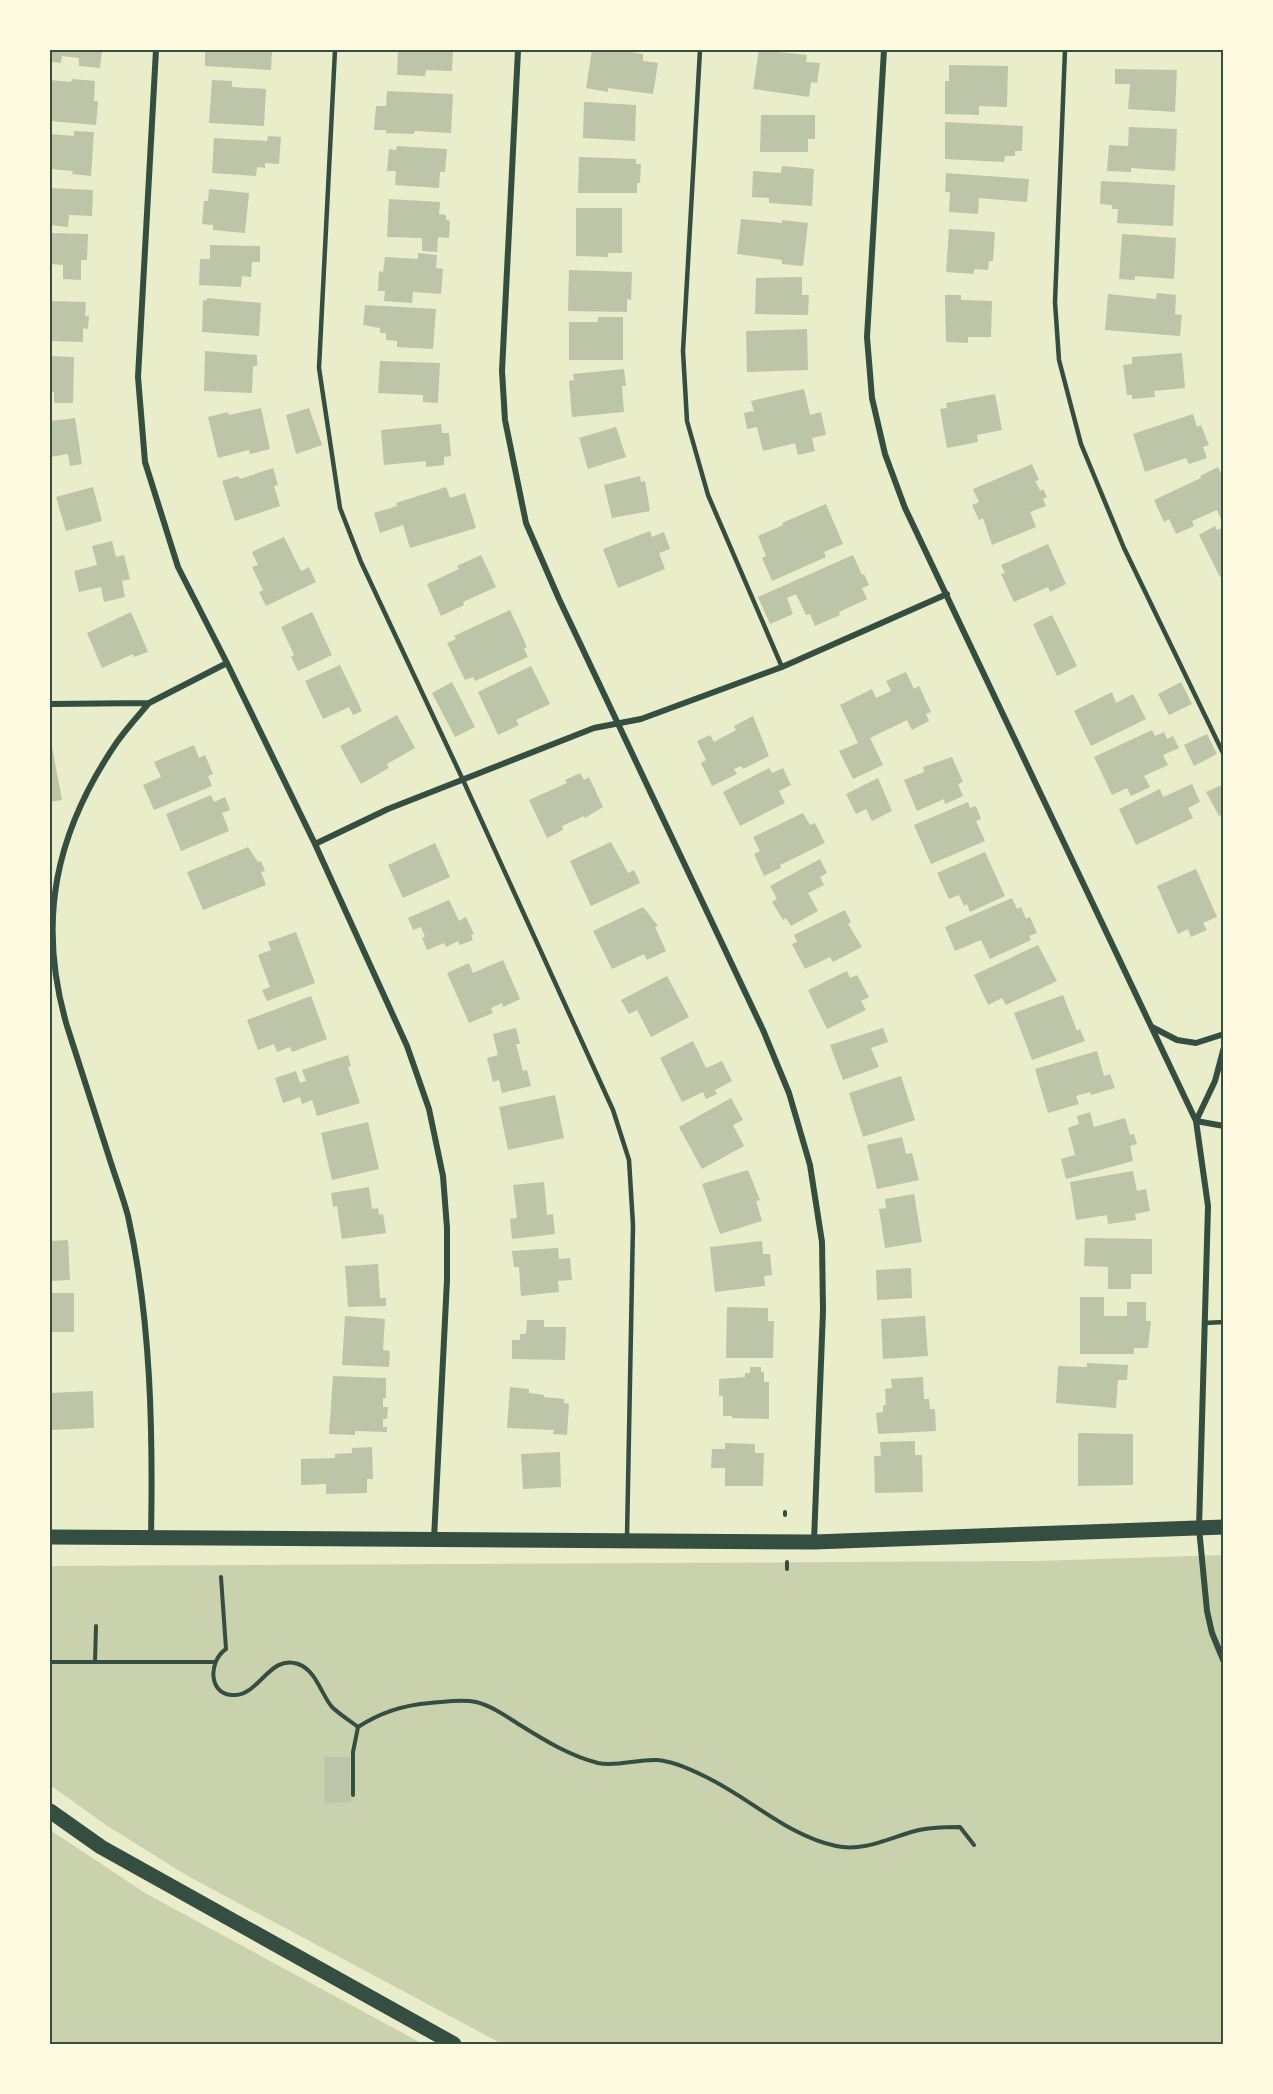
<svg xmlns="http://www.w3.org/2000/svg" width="1273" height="2094" viewBox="0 0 1273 2094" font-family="'Fira Sans Condensed',sans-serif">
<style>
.green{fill:#cad2ad}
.building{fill:#bcc5a7}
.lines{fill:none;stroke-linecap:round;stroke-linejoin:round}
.path{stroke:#344e41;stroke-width:4}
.service{stroke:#344e41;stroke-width:4.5}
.minor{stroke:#344e41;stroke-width:6}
.primary{stroke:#344e41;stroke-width:15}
.neatline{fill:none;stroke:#344e41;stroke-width:2}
</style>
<rect width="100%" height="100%" fill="#e9edc9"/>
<path class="green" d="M1223,1555V2044H502L186,1875L106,1825L50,1785V1566L1036,1561Z
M50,1830L145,1893L423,2044H50Z"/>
<path class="building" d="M50,50H102L100,68L79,66V58L62,56L61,63L50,62Z
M205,50H272L271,70L205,66Z
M398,50H453L452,71L426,70L425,76L397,75Z
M592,50H618L643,54V61L658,63L653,94L608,88V92L586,88Z
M759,50L807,55L806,62L820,63L817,83L811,82L809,97L753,89Z
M949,65L1008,66L1007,107L979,106V115L945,114V81H949Z
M1115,69L1177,70L1175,112L1128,109L1130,84H1115Z
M72,79L95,81L94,101H98L96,125L50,121V80L71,82Z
M212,80L232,81V87L266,89L264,126L209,123Z
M387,91L453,94L451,133L415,131L414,134L386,133V130H374L376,106H386Z
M584,102L636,105L635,141L583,138Z
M761,115H815V139H808V152H760Z
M945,122L1023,126L1022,151H1015V156H1005L1004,162L945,159Z
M1129,127L1177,129L1175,171L1131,168V172L1107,171L1109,145L1128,146Z
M74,131L94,132L91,176L72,174L73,171L50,169V134L74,136Z
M268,136L281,137L279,164L265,163V168L257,167L256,176L212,173L214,138L267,141Z
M397,146L447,149L445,172H440L439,188L395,185L396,171H387L389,149L396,150Z
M579,157L636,159V164H641L640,183H637V193H578Z
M782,166L814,169L812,206L769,203V198L752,197L753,171L781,173Z
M946,173L1029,179L1027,202L979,198L978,214L949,212L950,192H945Z
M1101,181L1175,185L1173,226L1117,223L1118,209H1112V205L1100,204Z
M50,188L93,190L92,216L69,215L68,227L50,225Z
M209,189L249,193L245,233L213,230V225L202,224L204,201H208Z
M389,199L440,202L439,214L446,215V220L450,221L449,238L438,237L437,252L422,251V238L387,237Z
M576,208H622V253H608V257L576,256Z
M741,219L782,223V220L808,223L803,266L782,264V260L737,254Z
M949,229L995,232L993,261H989L988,270L974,269V274L946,272Z
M50,233L88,234L87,260H81V280L63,279V265L50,264Z
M1122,234L1176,238L1174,279L1135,276V280L1119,279Z
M210,245L260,246V262H252L251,277L242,276L241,287L199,285L200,259H210Z
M418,253L437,255L436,268L443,269L441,294L413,292L412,303L384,301L385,291H378L379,271L383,272L385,257L418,259Z
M569,270L632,272L631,300L627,299V312L568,311Z
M802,277V295H809L808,315L755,314L756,278Z
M1157,293L1176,295L1175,314L1182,315L1180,336L1105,330L1108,294L1156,299Z
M945,295H961V300L992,301L991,337H968V343L946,342Z
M207,298L261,303L259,336L202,332L203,300L206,301Z
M50,301L86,302L85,316H89L88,329L83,328V342L50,341Z
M365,305L436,309L433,349L397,347V341L386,340V333H380V328L363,325Z
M598,317H623V360H569V322H598Z
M807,329L808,370L747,372L746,331Z
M205,351L257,355V366H253L252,393L204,391Z
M1182,353L1185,388L1154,391L1155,397L1132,399V395H1127L1123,365L1132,364V357Z
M50,356L74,357L73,403H54V392H50Z
M380,361L440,363L438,403L423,402V395L378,393Z
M624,369L626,386H622L624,412L572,417L569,381L574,380L573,374Z
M804,389L810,415L821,412L826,435L812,438L815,451L798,455L795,443L763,451L757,427L747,429L744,413L754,411L751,401Z
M995,394L1002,430L977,435L978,442L947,448L940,409L947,408L946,403Z
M261,408L270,449L250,454L249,450L218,458L208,417L228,412L229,415Z
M309,408L322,445L296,454L286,415Z
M1193,414L1197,427L1201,425L1209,445L1203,447L1207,458L1189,464L1186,458L1145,472L1133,434Z
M75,418L82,464L70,466L68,454L50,457V421Z
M441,424L442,433H449L451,456L444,457V465L426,467V461L384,465L381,430Z
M616,427L626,457L588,469L579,438Z
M1032,464L1039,480L1035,481L1039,488L1040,491L1043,489L1047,497L1043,499L1046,506L1030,512L1036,527L992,545L983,518L979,520L972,505L979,502L973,489Z
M1218,467L1224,480V521L1222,522L1217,510L1192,521L1194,526L1176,534L1169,519L1164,522L1154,500L1201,478L1200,476Z
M273,468L278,485L274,486L280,506L235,521L222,481L238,476L240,479Z
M640,476L641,482L645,481L650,511L612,518L604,485Z
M93,487L102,521L66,531L56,497Z
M446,487L450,498L465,493L476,528L410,548L403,525L380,533L374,513L397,506L396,503Z
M826,504L843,544L824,552L826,557L772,581L762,558L766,556L758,536L783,525L782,523Z
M1215,526L1217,530L1224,527V575L1220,577L1199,535Z
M650,531L652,537L664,532L670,549L659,553L665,569L618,588L603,549Z
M284,537L301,571L309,567L316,582L266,606L259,592L263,590L252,567L258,565L252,552Z
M112,541L116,557L124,555L130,579L122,581L125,597L104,602L101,587L79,592L74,571L97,565L92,546Z
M1048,544L1066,584L1050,592L1048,587L1014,602L1001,574L1005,573L1001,565Z
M481,555L496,587L463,602L464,605L441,616L427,584L459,569L457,566Z
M853,555L862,575L864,574L869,585L862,588L867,599L839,612L840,615L815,626L810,614L806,615L796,594L787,598L793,614L770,624L758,597Z
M510,610L527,647L524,649L528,657L475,681L473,677L465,680L447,643L456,639L454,636Z
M131,612L148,652L134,657L133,654L102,668L87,633Z
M312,612L332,655L298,671L291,657L294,655L281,627Z
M1052,615L1077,666L1057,676L1033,624Z
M340,665L362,711L353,715L349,707L323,719L305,681Z
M531,666L550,704L516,720L519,725L498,735L478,692Z
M906,672L914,689L919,686L931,712L926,714L929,721L912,730L907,720L870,738L883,765L853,779L839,751L858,743L840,705L872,689L876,698L891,691L886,681Z
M452,682L475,727L455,737L432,693Z
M1181,682L1192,704L1169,715L1158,694Z
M1112,692L1116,703L1133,694L1146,719L1091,746L1074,711Z
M397,715L415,748L387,764L389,768L361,784L340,746Z
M753,716L769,756L743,769L741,766L734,769L737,774L712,786L701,763L706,760L697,741L710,735L714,742L736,730L734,726Z
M1152,730L1155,736L1164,732L1167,739L1173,736L1179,748L1163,755L1168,765L1144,776L1150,787L1131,796L1127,788L1112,795L1094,757Z
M1207,734L1217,754L1194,766L1184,745Z
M194,745L199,758L205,755L213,774L208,776L212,786L154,810L143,785L161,777L154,762Z
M50,747H52L62,800L50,802Z
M952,757L963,782L958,784L963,796L945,804L944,799L917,811L904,780L924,772L923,767Z
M769,768L772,773L783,768L791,785L779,791L785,803L740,826L723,792Z
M580,773L584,780L589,777L603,807L585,818L584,816L562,826L563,830L547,838L529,800L567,783L565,780Z
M878,778L892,811L872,821L866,809L856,814L846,794Z
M1192,784L1200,802L1188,808L1193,818L1136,845L1119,809L1160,789L1163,797Z
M1224,784V814L1219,816L1206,792Z
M211,795L214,802L225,797L230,810L222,813L229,831L181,851L166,814Z
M968,802L970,808L976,806L981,819L976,821L985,841L931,864L914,825Z
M803,813L810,825L815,823L825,843L780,865L781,868L764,876L754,854L760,851L753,837Z
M611,842L628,873L634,870L640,883L591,906L570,861Z
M435,843L450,877L403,898L388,865Z
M248,847L258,862L261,861L265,871L261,872L266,885L203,910L187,872Z
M985,852L1005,896L970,912L967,904L964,906L959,895L949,899L937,873Z
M820,859L827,873L820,877L824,885L808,893L818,911L791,926L786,918L783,920L772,902L777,899L770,886Z
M1196,869L1217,917L1203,923L1207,930L1191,937L1188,929L1178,934L1157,886Z
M1012,898L1017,909L1021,907L1026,919L1030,917L1037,933L1029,936L1031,940L990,959L981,940L955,951L945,927Z
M449,900L459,921L466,917L474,934L471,935L473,940L460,945L458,941L446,947L444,943L427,950L422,938L425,937L421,927L413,930L408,918Z
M643,907L658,926L655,927L666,951L647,960L644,954L612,969L593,931Z
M845,910L851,922L848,924L862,947L833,962L830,957L805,969L792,944L797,942L794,935Z
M296,932L315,983L267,1001L262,990L270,987L258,955L271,950L268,942Z
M1038,945L1057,981L1006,1005L1002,998L988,1005L974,975Z
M503,960L520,999L503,1007L502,1003L491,1008L493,1013L469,1023L447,973L469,963L473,973Z
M847,971L850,978L857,975L869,997L861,1001L866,1010L827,1029L808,990Z
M667,976L689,1017L651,1037L637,1010L629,1014L621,1000Z
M1063,995L1077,1031L1080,1029L1085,1041L1032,1060L1014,1013Z
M311,996L327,1039L292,1052L290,1047L277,1052L274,1044L258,1050L247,1020Z
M516,1028L520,1044H516L523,1071L527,1070L531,1086L502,1093L499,1080L493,1082L487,1058L498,1055L493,1034Z
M883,1028L888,1042L871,1048L879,1067L843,1080L830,1045Z
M693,1041L706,1068L722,1061L732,1081L715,1090L717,1094L706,1099L703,1092L682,1102L660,1058Z
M1097,1051L1104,1076L1110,1074L1115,1088L1091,1095L1090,1092L1076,1096L1079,1104L1048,1113L1035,1069Z
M348,1055L351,1066L348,1067L360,1103L317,1116L312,1100L302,1104L300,1097L283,1103L275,1078L296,1071L300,1083L306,1081L302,1070Z
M901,1076L915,1120L863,1137L849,1093Z
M555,1095L564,1138L508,1150L499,1107Z
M731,1098L743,1120L733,1125L744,1146L702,1169L679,1127Z
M1090,1112L1094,1127L1125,1118L1130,1135L1134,1134L1137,1144L1130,1146L1133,1161L1066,1179L1061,1159L1075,1155L1068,1128L1079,1124L1077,1116Z
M368,1122L379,1169L332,1180L321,1133Z
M902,1137L906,1154L912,1153L919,1180L877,1189L867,1145Z
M748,1170L760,1200L756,1201L762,1221L720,1234L702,1184Z
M1133,1171L1137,1191L1146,1189L1150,1211L1135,1214L1136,1220L1108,1224L1107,1215L1076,1220L1070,1182Z
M544,1182L547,1215L553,1214L555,1234L512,1239L510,1219L517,1218L513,1185Z
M369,1187L372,1209L378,1208L379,1215L383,1214L386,1233L342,1239L337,1206L333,1207L331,1193Z
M914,1194L922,1242L885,1248L879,1209L886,1208L885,1199Z
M1085,1238L1152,1239V1274H1131V1289H1108V1267L1084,1266Z
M68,1240L70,1280L50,1281V1241Z
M762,1241L763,1254H770L772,1275L764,1276L765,1286L715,1292L710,1247Z
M558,1248L559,1259L570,1258L572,1280L558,1281L559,1292L521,1296L519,1267H514L512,1251Z
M378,1264L380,1298H386V1306L348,1307L345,1266Z
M911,1268L912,1298L877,1300L876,1270Z
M50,1293H74V1332H52L51,1327H50Z
M1080,1297H1104V1316H1127V1302H1146V1321H1151L1148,1348H1134V1354H1080Z
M727,1307L768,1308V1321H774L773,1358H726Z
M345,1316L385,1319L383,1350L390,1351L389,1367L342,1365Z
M925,1316L928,1356L883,1359L881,1319Z
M527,1320H544V1327H566L565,1360L512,1359V1340H520V1334H526Z
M1087,1363L1128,1365L1127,1380H1118L1116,1408L1056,1403L1058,1366L1087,1367Z
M750,1367H761V1372H764V1382H769V1419L732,1418V1416H723V1396H719V1379L745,1377V1373H750Z
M333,1376L386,1378V1398H383V1407H388L387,1419H383V1427H387V1432L355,1431V1435L329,1434Z
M923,1377L924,1399H929L930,1409H935L936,1431L878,1434L876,1413L883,1412V1405H886L885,1389L892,1388L891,1379Z
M510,1387L529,1389V1393L544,1395V1397L564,1399V1403L569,1404L567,1435L553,1434L554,1430L507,1428Z
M93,1391L94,1428L50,1430V1393Z
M1078,1433L1133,1434V1485L1078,1486Z
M915,1441V1455H922L923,1492L875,1493L874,1456H881L880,1442Z
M725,1443L755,1444V1453H764L763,1486H725V1468H711L712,1449H725Z
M372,1447L373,1479H367V1493L326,1494V1484L301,1485V1459L335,1458V1454L352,1453V1448Z
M560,1452L561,1487L523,1489L521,1454Z
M324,1757H350L351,1802L325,1803Z"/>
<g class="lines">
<path class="path" d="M785,1512V1515
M787,1562V1569
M221,1577L226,1649C207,1662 209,1697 235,1695C260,1694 270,1654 298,1664C316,1670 321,1694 332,1707C339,1714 349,1720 358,1727L353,1752V1795
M50,1662H214
M95,1662L96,1626
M358,1727C381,1712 403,1705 430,1703C445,1702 461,1699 476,1702C492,1706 506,1716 520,1725C544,1740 570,1756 598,1763C617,1767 637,1759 657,1760C673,1761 690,1769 704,1776C749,1797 786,1835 836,1846C864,1852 889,1838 915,1831C930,1827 945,1827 960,1827L974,1845"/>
<path class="service" d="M335,50L319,368L340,508L361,562L463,780L613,1110L629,1160L633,1225L627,1537
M700,50L683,351L687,421L708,495L782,667
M1065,50L1055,302L1059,360L1081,444L1124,548L1224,755
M1204,1323L1224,1322"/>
<path class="minor" d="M156,50L138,377L145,462L178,567L227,663L315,844L407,1046L429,1109L443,1176L447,1228V1280L434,1539
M518,50L502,371L505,420L526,523L559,599L763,1030L789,1093L810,1165L822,1242L823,1311L814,1541
M884,50L867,337L872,398L885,454L905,508L1196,1121L1208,1206L1199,1528L1207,1611L1212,1633L1224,1662
M149,703C138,716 127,728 117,742C56,831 36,920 67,1026C81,1071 96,1115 110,1160C116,1179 123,1197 128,1216C151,1319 153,1432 151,1537
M50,704L149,703L227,663
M315,844L388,809L594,728L641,719L782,667L947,594
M1152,1027L1177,1040L1196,1043L1224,1034
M1224,1047L1215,1081L1196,1121L1224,1126"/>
<path class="primary" d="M50,1537L814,1542L1224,1527
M50,1811L101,1847L454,2044"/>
</g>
<rect width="1273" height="2094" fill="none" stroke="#fefae0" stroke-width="102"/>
<rect x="51" y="51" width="1171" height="1992" class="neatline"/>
</svg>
